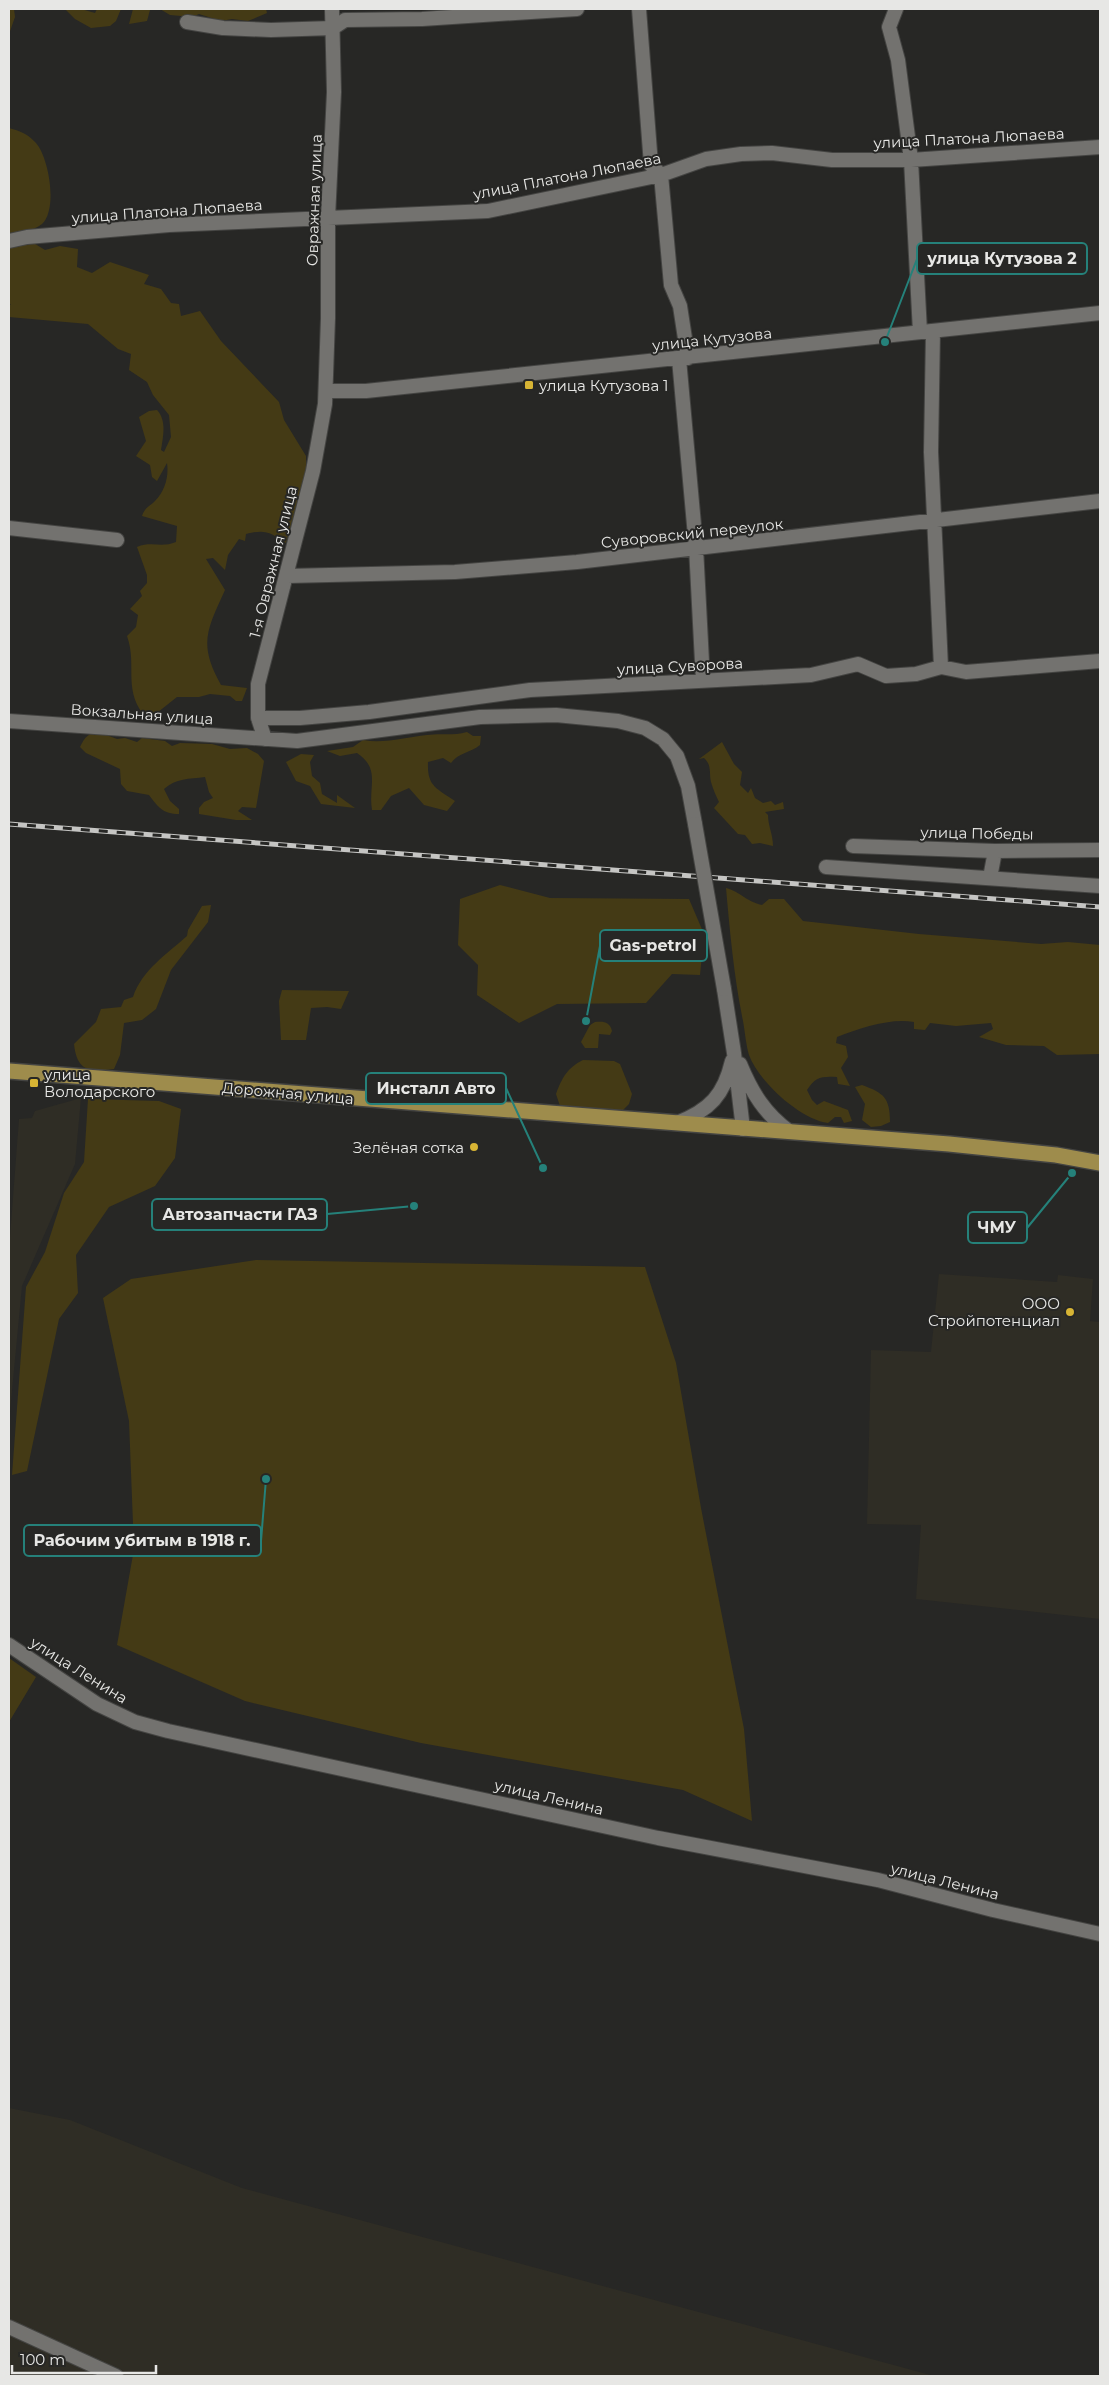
<svg xmlns="http://www.w3.org/2000/svg" width="1109" height="2385" viewBox="0 0 1109 2385" font-family="Montserrat,sans-serif">
<style>
.built{fill:#2f2d25}
.green{fill:#443a15}
.lines{fill:none;stroke-linecap:round;stroke-linejoin:round}
.minor-casing{stroke:#444442;stroke-width:16}
.major-casing{stroke:#444442;stroke-width:18}
.minor{stroke:#73726f;stroke-width:14}
.major{stroke:#9e8c4c;stroke-width:15}
.rail-casing{stroke:#c5c5c3;stroke-width:5}
.rail{stroke:#272725;stroke-width:3;stroke-dasharray:9;stroke-linecap:butt}
.minor-bridge-casing{stroke:#444442;stroke-width:16;stroke-linecap:butt}
.minor-bridge{stroke:#73726f;stroke-width:14}
.poi-dot{fill:#d7b434;stroke:#272725;stroke-width:2}
.labels{text-anchor:middle;dominant-baseline:central;stroke-width:4;stroke-linejoin:round;paint-order:stroke}
.street-label{font-size:15px;fill:#e7e7e5;stroke:#272725}
.poi-label{font-size:15px;fill:#e7e7e5;stroke:#272725;text-anchor:start}
.leader{fill:none;stroke:#25817a;stroke-width:2}
.callout-dot{fill:#25817a;stroke:#272725;stroke-width:2}
.callout{fill:#272725;stroke:#25817a;stroke-width:2}
.callout-label{font-size:16px;text-anchor:middle;font-weight:bold;fill:#e7e7e5}
</style>
<rect width="100%" height="100%" fill="#272725"/>
<path class="built" d="M81,1098L75,1164L22,1286L9,1422V1250L19,1119L32,1118L35,1111Z
M939,1274L1057,1282L1058,1275L1093,1279L1090,1321L1100,1322V1619L916,1599L921,1525L867,1524L871,1350L931,1352Z
M9,2108L70,2120L242,2188L934,2376H9Z"/>
<path class="green" d="M9,9H14L15,17L9,34Z
M65,9H81L95,13L97,9H121L116,21L110,26L91,28L75,19Z
M133,9H153L150,10L147,21L129,24Z
M160,9H266L267,13L248,21L232,19L221,21L199,14L192,17L170,15Z
M9,128C20,131 28,134 36,143C49,158 58,209 42,224C34,231 19,232 9,233Z
M27,239L45,250L60,246L78,249L77,267L92,273L110,262L149,275L144,284L161,289L171,303L179,304L181,316L200,311L221,341L279,402L284,420L306,456V470L286,543C270,532 265,529 246,534L245,541L239,539L228,555L225,570L213,558L206,559L225,590C207,630 198,644 221,685L247,688L242,701H236L230,696L210,694L199,697H177L148,720C121,691 138,667 127,636L136,627L138,615L130,609L142,596L140,591L147,583V575L137,547C151,541 162,548 176,542L177,526L142,516C145,507 149,507 155,501C165,491 169,476 167,463L157,481L152,477L150,465L136,456L146,441L139,417L149,411L157,410C167,421 163,436 161,450L164,452L171,437L169,415L153,395L147,382L129,370L131,354L118,349L88,324L9,317V306L11,304H9V245Z
M99,732L117,739L125,738L137,742L142,738L165,741L172,746L180,743L212,744L230,749L247,748L258,754L264,761L256,808L242,807L238,811L252,820H236L199,814V808L204,802L213,798L209,792L205,777C189,779 176,778 164,789L170,801L179,809V814C163,814 158,807 149,795L127,791L121,784L120,769L86,753L80,747C85,737 88,733 99,732Z
M467,732L473,736H481L480,745C470,753 458,753 451,763L443,758L428,762C427,786 436,788 455,801L447,811L424,805L409,788L391,796L381,810H372C368,786 381,769 357,753L340,756L327,751L353,747L363,740C384,744 406,737 427,735C441,733 453,736 467,732Z
M722,742L734,764L742,772L740,785L748,793L751,788L755,798L763,803L771,801L775,805L783,802L784,809L765,812L768,815C768,826 773,834 773,846L760,843L752,844L745,835L738,834L714,808L719,802C716,796 713,789 711,782C709,773 712,765 704,758L699,759Z
M301,754L314,755L310,762L312,776L320,783L322,794L337,803V795L355,808L321,804L310,786L296,781L286,762Z
M500,885L550,898L689,899L704,934L700,975L672,974L646,1003L557,1004L519,1023L477,995L478,965L458,945L460,899Z
M726,888C741,892 745,901 762,905L769,899H784L803,921L919,934L1041,944L1068,942L1100,945V1054L1057,1055L1044,1046L1006,1045L979,1037L993,1029L991,1023L956,1026L930,1023L925,1030L914,1029V1022C890,1018 861,1028 837,1037L836,1043L846,1046L848,1057L841,1068L850,1086L838,1084L837,1077C822,1076 815,1077 807,1090L812,1100L817,1105L824,1101L848,1110L852,1121L844,1123L841,1117H835L828,1123C800,1119 759,1082 749,1055C746,1045 745,1032 743,1021C734,977 730,933 726,888Z
M211,905L208,922L171,970L156,1009L142,1020L124,1023L120,1055L114,1069C90,1072 77,1072 74,1044L96,1022L101,1009L121,1007L124,1000L133,997C142,970 167,954 187,936L188,930L202,906Z
M282,990L349,991L341,1009L327,1007L311,1008L306,1040H281L279,1001Z
M595,1022C604,1021 610,1022 612,1031L610,1035L599,1034L598,1048H585L581,1042L590,1025Z
M583,1060L614,1061L620,1064L632,1094L629,1104L623,1110L560,1106L556,1094C562,1078 567,1068 583,1060Z
M862,1085C884,1093 890,1098 890,1122L881,1126L871,1127L862,1120L865,1104L855,1087Z
M88,1099L159,1101L181,1109L175,1158L155,1186L109,1207L76,1255L78,1293L59,1319L27,1471L12,1475L26,1287L45,1252L64,1193L84,1162Z
M256,1260L645,1267L676,1363L701,1508L744,1729L752,1821L683,1790L421,1743L245,1701L117,1645L134,1549L129,1421L103,1298L131,1279Z
M9,1658L36,1677L9,1722Z"/>
<g class="lines">
<defs>
<path id="minor" d="M639,9L651,165L661,175L671,285L680,306L688,358
M896,9L889,27L898,60L911,160L920,332
M187,22L223,28L271,30L333,28L345,20L422,19L577,9
M9,241L27,237L169,225L488,211L661,175L706,159L741,154L772,153L832,160H911L1100,147
M933,331L931,452L941,667
M679,359L696,547L703,681
M326,391H366L1100,313
M9,528L117,540
M287,576L455,572L577,562L1100,501
M258,718H300L369,712L530,690L811,675L858,664L886,676L916,674L941,667L966,672L1100,661
M9,721L297,741L480,717L556,715L618,721L645,728L663,739L677,756L688,786L695,824
M265,739L258,718V684L313,471L325,404L328,318V218L334,92L332,9
M853,846L995,851L1100,850
M826,867L1100,886
M990,878L995,851
M724,989L734,1053L743,1129
M740,1064C752,1093 765,1114 790,1132
M677,1123C710,1110 724,1095 732,1061
M9,1645L97,1704L135,1722L168,1731L658,1838L878,1880L993,1910L1100,1934
M9,2327L116,2376"/>
<path id="major" d="M9,1071L949,1144L1056,1155L1100,1163"/>
</defs>
<use href="#minor" class="minor-casing"/>
<use href="#major" class="major-casing"/>
<use href="#minor" class="minor"/>
<use href="#major" class="major"/>
<defs>
<path id="rail" d="M9,824L1100,907"/>
</defs>
<use href="#rail" class="rail-casing"/>
<use href="#rail" class="rail"/>
<defs>
<path id="minor-bridge" d="M695,824L724,989"/>
</defs>
<use href="#minor-bridge" class="minor-bridge-casing"/>
<use href="#minor-bridge" class="minor-bridge"/>
</g>
<g class="poi-dot">
<rect x="524" y="380" width="10" height="10" rx="2.5"/>
<rect x="29" y="1078" width="10" height="10" rx="2.5"/>
<circle cx="474" cy="1147" r="5"/>
<circle cx="1070" cy="1312" r="5"/>
</g>
<g class="labels">
<g class="street-label">
<text transform="translate(969 138) rotate(-3)">улица Платона Люпаева</text>
<text transform="translate(567 176) rotate(-11)">улица Платона Люпаева</text>
<text transform="translate(314 200) rotate(-88)">Овражная улица</text>
<text transform="translate(167 211) rotate(-4)">улица Платона Люпаева</text>
<text transform="translate(712 339) rotate(-6)">улица Кутузова</text>
<text transform="translate(692 533) rotate(-6)">Суворовский переулок</text>
<text transform="translate(273 562) rotate(-76)">1-я Овражная улица</text>
<text transform="translate(680 666) rotate(-3)">улица Суворова</text>
<text transform="translate(142 714) rotate(4)">Вокзальная улица</text>
<text transform="translate(977 833) rotate(1)">улица Победы</text>
<text transform="translate(288 1093) rotate(5)">Дорожная улица</text>
<text transform="translate(79 1670) rotate(32)">улица Ленина</text>
<text transform="translate(549 1797) rotate(13)">улица Ленина</text>
<text transform="translate(945 1881) rotate(14)">улица Ленина</text>
</g>
<g class="poi-label">
<text x="539" y="385">улица Кутузова 1</text>
<text x="44" y="1074">улица<tspan x="44" dy="17">Володарского</tspan></text>
<text x="464" y="1147" text-anchor="end">Зелёная сотка</text>
<text x="1060" y="1303" text-anchor="end">ООО<tspan x="1060" dy="17">Стройпотенциал</tspan></text>
</g>
</g>
<path class="leader" d="M885 342L917 259M586 1021L600 946M543 1168L506 1088M414 1206L327 1214M1072 1173L1027 1228M266 1479L261 1541"/>
<g class="callout-dot">
<circle cx="885" cy="342" r="5"/>
<circle cx="586" cy="1021" r="5"/>
<circle cx="543" cy="1168" r="5"/>
<circle cx="414" cy="1206" r="5"/>
<circle cx="1072" cy="1173" r="5"/>
<circle cx="266" cy="1479" r="5"/>
</g>
<g class="callout">
<rect x="917" y="243" width="170" height="31" rx="5"/>
<rect x="600" y="930" width="107" height="31" rx="5"/>
<rect x="366" y="1073" width="140" height="31" rx="5"/>
<rect x="152" y="1199" width="175" height="31" rx="5"/>
<rect x="968" y="1212" width="59" height="31" rx="5"/>
<rect x="24" y="1525" width="237" height="31" rx="5"/>
</g>
<g class="callout-label">
<text x="1002" y="264">улица Кутузова 2</text>
<text x="653" y="951">Gas-petrol</text>
<text x="436" y="1094">Инсталл Авто</text>
<text x="240" y="1220">Автозапчасти ГАЗ</text>
<text x="997" y="1233">ЧМУ</text>
<text x="142" y="1546">Рабочим убитым в 1918 г.</text>
</g>
<rect width="1109" height="2385" fill="none" stroke="#e7e7e5" stroke-width="20"/>
<path d="M12 2365v8h144v-8" fill="none" stroke="#e7e7e5" stroke-width="2.5"/>
<text x="20" y="2365" font-size="15" fill="#e7e7e5" stroke="#272725" stroke-width="4" paint-order="stroke">100 m</text>
</svg>
